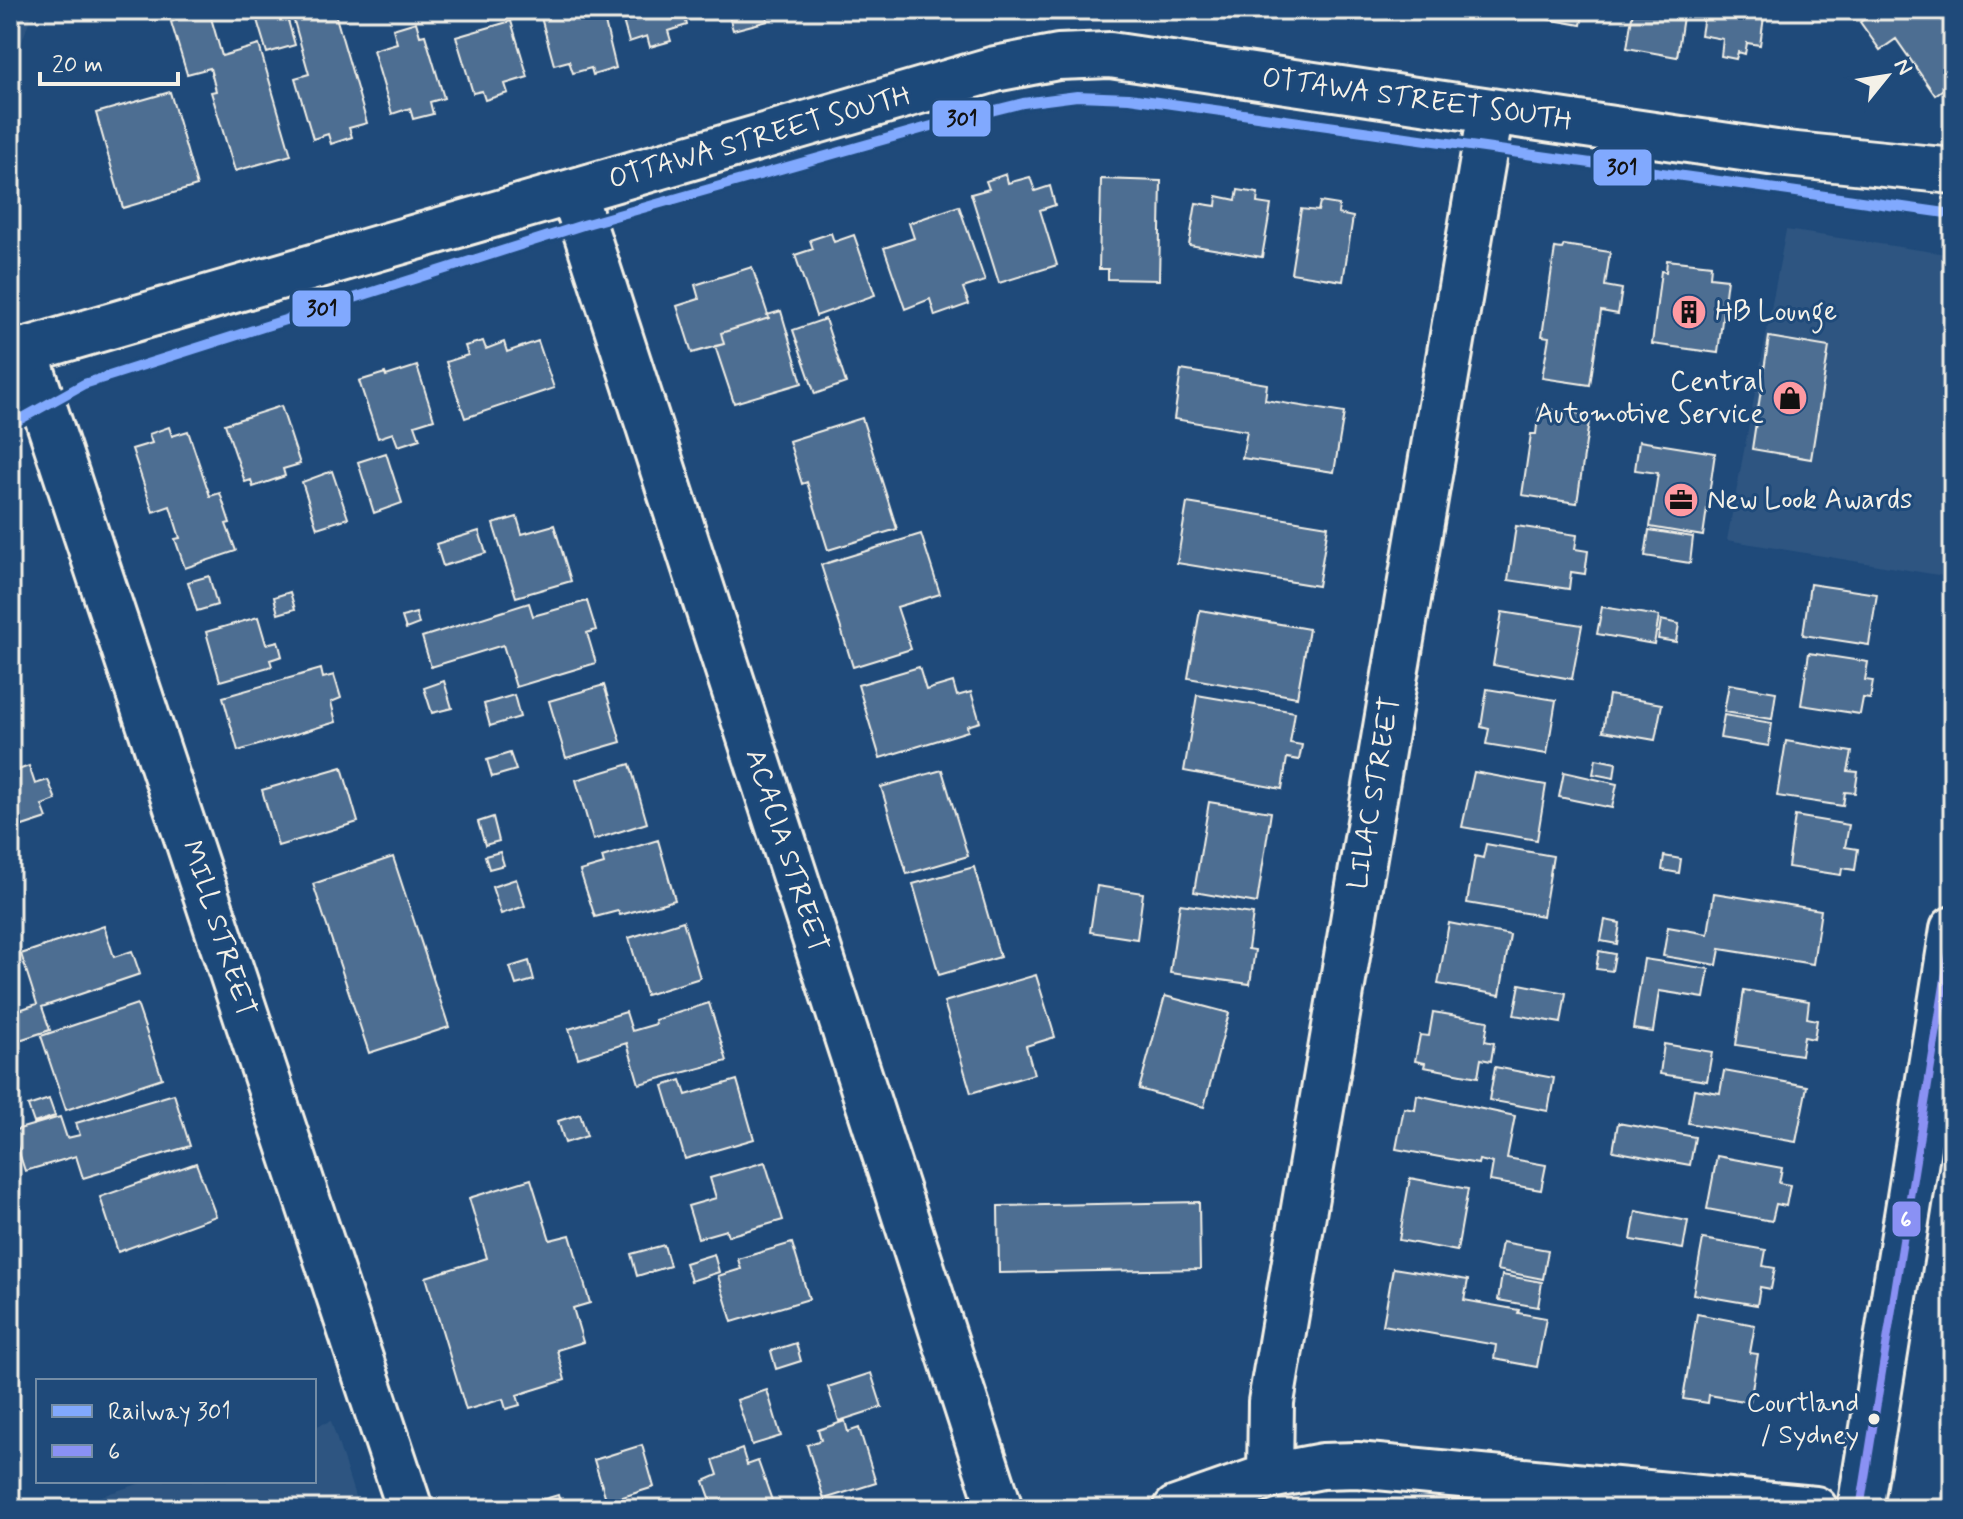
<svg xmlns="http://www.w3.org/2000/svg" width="1963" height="1519" viewBox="0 0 1963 1519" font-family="Mynerve,sans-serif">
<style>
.built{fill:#2d5581}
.building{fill:#4d6e92;stroke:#f4f1e8;stroke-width:2}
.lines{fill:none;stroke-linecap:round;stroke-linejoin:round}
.minor-casing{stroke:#f4f1e8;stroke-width:50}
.secondary-casing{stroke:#f4f1e8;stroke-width:50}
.minor{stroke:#1f4a7a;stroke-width:44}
.secondary{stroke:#1f4a7a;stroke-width:44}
.bus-1-casing{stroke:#1f4a7a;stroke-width:14}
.bus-1{stroke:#8a91f4;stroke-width:8}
.rail-1-casing{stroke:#1f4a7a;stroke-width:16}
.rail-1{stroke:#81a9fe;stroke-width:10}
.bus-dot{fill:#f4f1e8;stroke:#1f4a7a;stroke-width:3}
.labels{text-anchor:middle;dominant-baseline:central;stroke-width:6;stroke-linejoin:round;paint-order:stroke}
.bus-label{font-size:26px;fill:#f4f1e8;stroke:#1f4a7a;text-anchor:end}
.street-label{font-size:28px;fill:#f4f1e8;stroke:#1f4a7a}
.poi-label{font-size:28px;fill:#f4f1e8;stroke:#1f4a7a;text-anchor:start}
.line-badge{stroke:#1f4a7a;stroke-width:3}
.badge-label{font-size:22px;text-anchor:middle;font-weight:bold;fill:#fff}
.pale-badge-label{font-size:22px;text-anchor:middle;font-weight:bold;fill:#111}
</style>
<rect width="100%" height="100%" fill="#1f4a7a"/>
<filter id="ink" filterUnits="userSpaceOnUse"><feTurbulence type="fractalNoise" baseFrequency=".0125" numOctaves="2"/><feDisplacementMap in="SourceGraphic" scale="16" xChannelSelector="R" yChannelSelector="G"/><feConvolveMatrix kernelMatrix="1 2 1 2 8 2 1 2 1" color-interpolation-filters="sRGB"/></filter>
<g filter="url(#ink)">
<path class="built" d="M10,10H33L10,76Z
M1786,230L1953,255V526L1944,576L1727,540Z
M331,1421L359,1509H62L147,1481H314V1427Z"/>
<path class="building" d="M171,10L209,11L222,56L259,45L291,155L235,171L211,92L216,91L210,68L187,74L171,22L174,21Z
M254,10H285L295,45L267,53Z
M306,10H334L367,123L349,128L352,137L331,144L328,134L313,139L295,78L309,74L292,14Z
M539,10H602L616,68L593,75L591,68L573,73L569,61L554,65Z
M620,10H683L687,25L668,31L671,41L650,47L647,36L629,42Z
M716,10H765L768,21L733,30L728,13L718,15Z
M1542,10H1584L1581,25L1541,18Z
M1633,10H1684L1677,57L1627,48Z
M1705,10H1765L1760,45L1747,43L1745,54L1738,52L1736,59L1721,56L1723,39L1701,35Z
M1877,10H1953V82L1935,95L1896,39L1880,50L1860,22Z
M511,21L528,77L505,84L508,93L485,100L482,91L473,93L456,37Z
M416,22L420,36L425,35L444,98L430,102L433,114L413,119L410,108L392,114L373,50L397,43L393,29Z
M170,92L197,186L123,208L96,113Z
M1006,174L1008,183L1030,177L1035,191L1050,186L1055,205L1040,210L1057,265L999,283L971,194L989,189L986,181Z
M1101,179L1161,181L1159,280L1108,279V269H1099Z
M1238,190L1258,193L1257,203L1271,205L1262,257L1189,245L1196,203L1216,206L1217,196L1236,200Z
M1320,202L1339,205L1338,214L1353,217L1343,281L1291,273L1301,209L1318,211Z
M959,206L985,281L963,288L969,304L935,316L930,299L905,309L884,248L914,238L909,223Z
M831,233L834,242L854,235L875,295L816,316L795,255L813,249L810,240Z
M1564,245L1610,252L1605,286L1622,289L1618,314L1601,311L1590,385L1542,378L1549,337L1542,336L1555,248L1562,249Z
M1667,260L1711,265L1710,277L1727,279L1718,353L1652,344L1661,271L1666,272Z
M752,267L769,318L721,333L724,344L692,353L677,306L699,299L695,285Z
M781,311L802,383L734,403L715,346L724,344L721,333L769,318L767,315Z
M825,319L846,383L815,394L793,330Z
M1769,337L1829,347L1811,459L1752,449Z
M483,341L486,349L504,342L507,352L538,341L554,388L465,418L446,362L468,355L465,346Z
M417,366L434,419L415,425L420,439L398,446L393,433L378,438L359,381L385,373L386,376Z
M1181,370L1267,384L1265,400L1344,413L1334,472L1242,458L1247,431L1174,419Z
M281,406L300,464L283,469L285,476L253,487L251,480L245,482L225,424Z
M1539,408L1590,415L1577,503L1522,495L1531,434H1536Z
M862,418L897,529L828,550L807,482L802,484L789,441Z
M169,427L172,436L188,431L210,496L220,493L230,523L226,524L236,551L185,568L175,539L180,538L170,506L153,512L132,449L152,443L149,434Z
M1639,441L1715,453L1703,536L1650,527L1658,473L1635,470Z
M386,453L402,503L374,513L358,462Z
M332,471L348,518L317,528L302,482Z
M1187,503L1328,526L1318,586L1177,563Z
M517,517L522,534L554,525L571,581L516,597L493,524Z
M1516,526L1577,535L1575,549L1588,551L1585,574L1571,572L1569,589L1508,580Z
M1649,530L1693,537L1690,563L1645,556Z
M479,531L486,553L443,566L436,544Z
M921,534L940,594L897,607L911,649L853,667L821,565Z
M209,576L217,605L197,611L188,582Z
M1810,584L1877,594L1869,645L1803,635Z
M290,592L295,609L278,614L274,597Z
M587,601L596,630L587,633L596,663L516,687L503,645L431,667L422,637L529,603L533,616Z
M1602,607L1659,616L1654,644L1597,634Z
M1200,610L1309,629L1297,697L1188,678Z
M1502,612L1582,625L1572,679L1493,665Z
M416,613L419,624L406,629L402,617Z
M258,617L266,644L278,641L282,656L270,660L272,666L220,681L206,632Z
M1661,620L1679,624L1676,642L1658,639Z
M1809,653L1868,662L1865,680L1873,681L1870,699L1863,698L1860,714L1801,705Z
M919,667L926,690L953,682L957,696L971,692L980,722L967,726L968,731L880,758L858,685Z
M321,669L323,678L334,675L341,698L331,702L336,722L238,751L223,697Z
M444,681L452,708L432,713L424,688Z
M1729,684L1776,692L1772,719L1724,712Z
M604,685L621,742L566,758L549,701Z
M1487,689L1556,700L1547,754L1486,744L1489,729L1481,727Z
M514,695L520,717L490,726L484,704Z
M1197,695L1295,712L1290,743L1302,745L1299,760L1287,758L1282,789L1184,771Z
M1609,695L1662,704L1655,740L1603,731Z
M1724,715L1772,723L1769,746L1720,738Z
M1786,741L1852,752L1848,771L1858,772L1855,793L1845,792L1843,806L1777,796Z
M510,753L516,770L492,777L487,760Z
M1596,759L1616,763L1614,778L1593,774Z
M630,764L647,823L593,840L576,780Z
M29,766L35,784L48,780L56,800L42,805L47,818L10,830V773Z
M342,767L358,822L278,846L262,790Z
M942,770L968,856L907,874L881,787Z
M1474,772L1546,785L1537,840L1462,827Z
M1564,772L1617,784L1612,808L1559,797Z
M1209,802L1271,812L1257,903L1194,892Z
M1795,816L1849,825L1845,847L1858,849L1855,870L1842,868L1841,875L1788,867Z
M493,817L499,841L485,845L478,822Z
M658,840L675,900L620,915L618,911L595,917L580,871L604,864L602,857Z
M1486,844L1553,856L1543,916L1467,903L1475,856L1483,858Z
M500,852L504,865L489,869L485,856Z
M1664,856L1681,859L1679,873L1662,870Z
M393,857L449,1027L369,1053L313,884Z
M974,867L1000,957L939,975L913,884Z
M516,879L525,906L501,914L492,887Z
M1097,886L1143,893L1137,939L1090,932Z
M1714,893L1821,910L1813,964L1720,949L1717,965L1663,956L1668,927L1708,934Z
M1180,904L1253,914L1248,949L1255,950L1250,984L1170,973Z
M1605,920L1620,923L1617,944L1601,941Z
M683,921L700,978L646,995L629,938Z
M1449,923L1510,935L1500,995L1438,984Z
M104,926L114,957L132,951L140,974L42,1007L50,1030L10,1043V1013L37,1004L21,954Z
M1599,951L1615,954L1612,971L1596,969Z
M1644,959L1709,969L1704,998L1659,991L1653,1032L1633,1029Z
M529,961L534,980L516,985L510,967Z
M1036,975L1055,1037L1026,1046L1034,1074L971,1093L944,1002Z
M1520,984L1566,993L1561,1023L1514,1015Z
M1744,990L1809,1001L1807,1018L1817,1020L1814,1039L1804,1037L1801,1055L1736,1045Z
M1165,996L1229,1013L1204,1107L1139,1089Z
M709,1003L727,1061L639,1084L627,1043L578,1058L569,1029L626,1012L632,1031L656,1024L655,1020Z
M137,1004L162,1078L66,1110L41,1036Z
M1433,1012L1488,1021L1485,1041L1494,1043L1491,1061L1481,1059L1478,1077L1424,1067L1425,1063L1415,1061L1420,1035L1429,1036Z
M1664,1044L1712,1052L1707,1081L1660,1074Z
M1495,1067L1554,1078L1548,1111L1489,1100Z
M1724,1071L1807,1086L1796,1142L1688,1123L1694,1089L1720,1093Z
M681,1080L686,1095L737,1080L754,1139L685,1159L663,1086Z
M174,1094L190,1146L83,1178L76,1156L25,1171L12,1131L60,1117L67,1138L80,1135L76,1123Z
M1417,1095L1515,1116L1507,1158L1546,1165L1541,1190L1490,1181L1493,1163L1479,1160L1478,1164L1396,1149L1404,1108L1415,1110Z
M49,1099L55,1116L34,1123L28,1106Z
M580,1114L587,1136L565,1143L558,1121Z
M1618,1123L1695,1137L1690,1165L1613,1151Z
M1717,1156L1782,1168L1779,1183L1790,1185L1786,1206L1776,1204L1772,1221L1707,1209Z
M765,1162L783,1220L728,1236L726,1230L698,1238L688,1206L716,1198L710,1178Z
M196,1163L216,1216L118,1252L100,1197Z
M1410,1178L1468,1189L1457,1251L1399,1240Z
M531,1179L550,1240L570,1235L590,1303L573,1308L583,1342L557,1350L565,1380L517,1395L520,1405L506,1409L503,1399L466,1410L426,1277L487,1258L469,1198Z
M1199,1202L1200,1269L999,1273L998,1206Z
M1636,1211L1688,1221L1683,1249L1631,1240Z
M1703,1239L1766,1250L1763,1266L1775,1268L1771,1289L1760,1287L1757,1305L1693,1294Z
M1502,1242L1548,1250L1543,1279L1497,1270Z
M792,1243L809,1299L732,1322L718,1276L741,1269L738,1259Z
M664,1245L670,1266L637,1276L631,1254Z
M714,1254L719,1272L691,1281L685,1263Z
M1393,1268L1468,1280L1464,1300L1519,1310L1518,1313L1546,1318L1537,1367L1494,1359L1496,1345L1383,1325Z
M1502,1275L1542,1282L1538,1307L1498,1300Z
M1697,1314L1755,1325L1750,1353L1758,1354L1750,1402L1709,1395L1708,1403L1683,1399Z
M796,1343L801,1361L776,1369L771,1351Z
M871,1373L882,1407L839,1421L828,1387Z
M767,1390L781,1436L752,1445L737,1400Z
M845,1421L848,1432L859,1428L876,1483L824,1499L807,1445L821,1440L818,1430Z
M642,1445L654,1487L607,1502L594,1460Z
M742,1449L747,1465L758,1461L775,1509H714L704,1481L718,1475L713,1460Z
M558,1495L562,1509H512Z"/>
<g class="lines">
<defs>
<path id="minor" d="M573,192L1000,1509
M25,350L410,1509
M1270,1476L1271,1402L1491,112
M1176,1509L1270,1476L1322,1466L1357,1465L1815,1509"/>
<path id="secondary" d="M10,355L995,69L1058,57L1110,55L1776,153L1953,171
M1860,1509L1953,929"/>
</defs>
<use href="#minor" class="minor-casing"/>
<use href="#secondary" class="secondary-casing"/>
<use href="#minor" class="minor"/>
<use href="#secondary" class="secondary"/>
<defs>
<path id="bus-1" d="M1860,1509L1953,929"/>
</defs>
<use href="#bus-1" class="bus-1-casing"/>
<use href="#bus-1" class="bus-1"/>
<defs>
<path id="rail-1" d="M10,425L84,384L583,225L935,125L1023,103L1077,96L1129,98L1953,214"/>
</defs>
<use href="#rail-1" class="rail-1-casing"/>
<use href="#rail-1" class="rail-1"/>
</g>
</g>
<defs>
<symbol id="building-disc" viewBox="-11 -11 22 22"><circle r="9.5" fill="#ff9aa2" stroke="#1f4a7a"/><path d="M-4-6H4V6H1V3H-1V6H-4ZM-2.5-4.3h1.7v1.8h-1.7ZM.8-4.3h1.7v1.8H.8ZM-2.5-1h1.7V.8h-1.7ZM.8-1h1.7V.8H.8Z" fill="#111"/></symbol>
<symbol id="shop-disc" viewBox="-11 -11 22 22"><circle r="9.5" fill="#ff9aa2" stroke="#1f4a7a"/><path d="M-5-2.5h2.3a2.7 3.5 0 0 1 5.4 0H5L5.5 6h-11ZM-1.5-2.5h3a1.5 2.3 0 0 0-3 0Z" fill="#111"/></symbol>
<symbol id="office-disc" viewBox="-11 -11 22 22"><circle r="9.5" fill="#ff9aa2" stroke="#1f4a7a"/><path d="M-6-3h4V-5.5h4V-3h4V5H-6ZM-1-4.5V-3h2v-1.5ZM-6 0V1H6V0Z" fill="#111"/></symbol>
</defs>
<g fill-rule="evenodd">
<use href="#building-disc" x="1669" y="292" width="40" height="40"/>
<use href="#shop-disc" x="1770" y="378" width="40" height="40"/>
<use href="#office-disc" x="1661" y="480" width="40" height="40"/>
</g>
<circle class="bus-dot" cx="1874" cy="1419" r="7"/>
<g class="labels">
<g class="bus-label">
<text x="1859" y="1404">Courtland<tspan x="1859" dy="32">/ Sydney</tspan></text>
</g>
<g class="street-label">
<text transform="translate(1417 100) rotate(8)">OTTAWA STREET SOUTH</text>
<text transform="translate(760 138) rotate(-16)">OTTAWA STREET SOUTH</text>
<text transform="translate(1375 793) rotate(-80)">LILAC STREET</text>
<text transform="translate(786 851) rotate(72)">ACACIA STREET</text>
<text transform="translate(218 929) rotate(72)">MILL STREET</text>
</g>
<g class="poi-label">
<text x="1715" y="312">HB Lounge</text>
<text x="1764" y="382" text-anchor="end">Central<tspan x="1764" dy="32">Automotive Service</tspan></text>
<text x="1707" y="500">New Look Awards</text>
</g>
</g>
<g class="line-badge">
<rect x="931" y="99" width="61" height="39" rx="8" fill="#81a9fe"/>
<rect x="1592" y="148" width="61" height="39" rx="8" fill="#81a9fe"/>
<rect x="291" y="289" width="61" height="39" rx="8" fill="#81a9fe"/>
<rect x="1891" y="1200" width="31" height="38" rx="8" fill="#8a91f4"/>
</g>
<g class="badge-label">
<text x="1906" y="1227">6</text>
</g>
<g class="pale-badge-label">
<text x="962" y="126">301</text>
<text x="1622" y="175">301</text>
<text x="322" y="316">301</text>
</g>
<rect width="1963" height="1519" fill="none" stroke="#1f4a7a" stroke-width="40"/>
<rect x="20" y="20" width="1923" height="1479" fill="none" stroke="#f4f1e8" stroke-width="3" filter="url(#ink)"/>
<rect x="36" y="1379" width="280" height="104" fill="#1f4a7a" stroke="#748da6" stroke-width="2"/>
<rect x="52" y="1405" width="40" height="12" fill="#81a9fe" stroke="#748da6" stroke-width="2"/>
<text x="108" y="1419" font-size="24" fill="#f4f1e8">Railway 301</text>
<rect x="52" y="1445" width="40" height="12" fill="#8a91f4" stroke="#748da6" stroke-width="2"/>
<text x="108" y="1459" font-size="24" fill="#f4f1e8">6</text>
<g transform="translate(1887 76) rotate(60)" stroke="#1f4a7a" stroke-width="6" paint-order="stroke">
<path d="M0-6L14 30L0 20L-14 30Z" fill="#f4f1e8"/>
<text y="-12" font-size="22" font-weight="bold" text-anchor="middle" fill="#f4f1e8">N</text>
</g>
<path d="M40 72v12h138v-12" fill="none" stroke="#f4f1e8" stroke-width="4"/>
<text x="52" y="72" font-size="24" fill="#f4f1e8" stroke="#1f4a7a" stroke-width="6" paint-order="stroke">20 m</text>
</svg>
